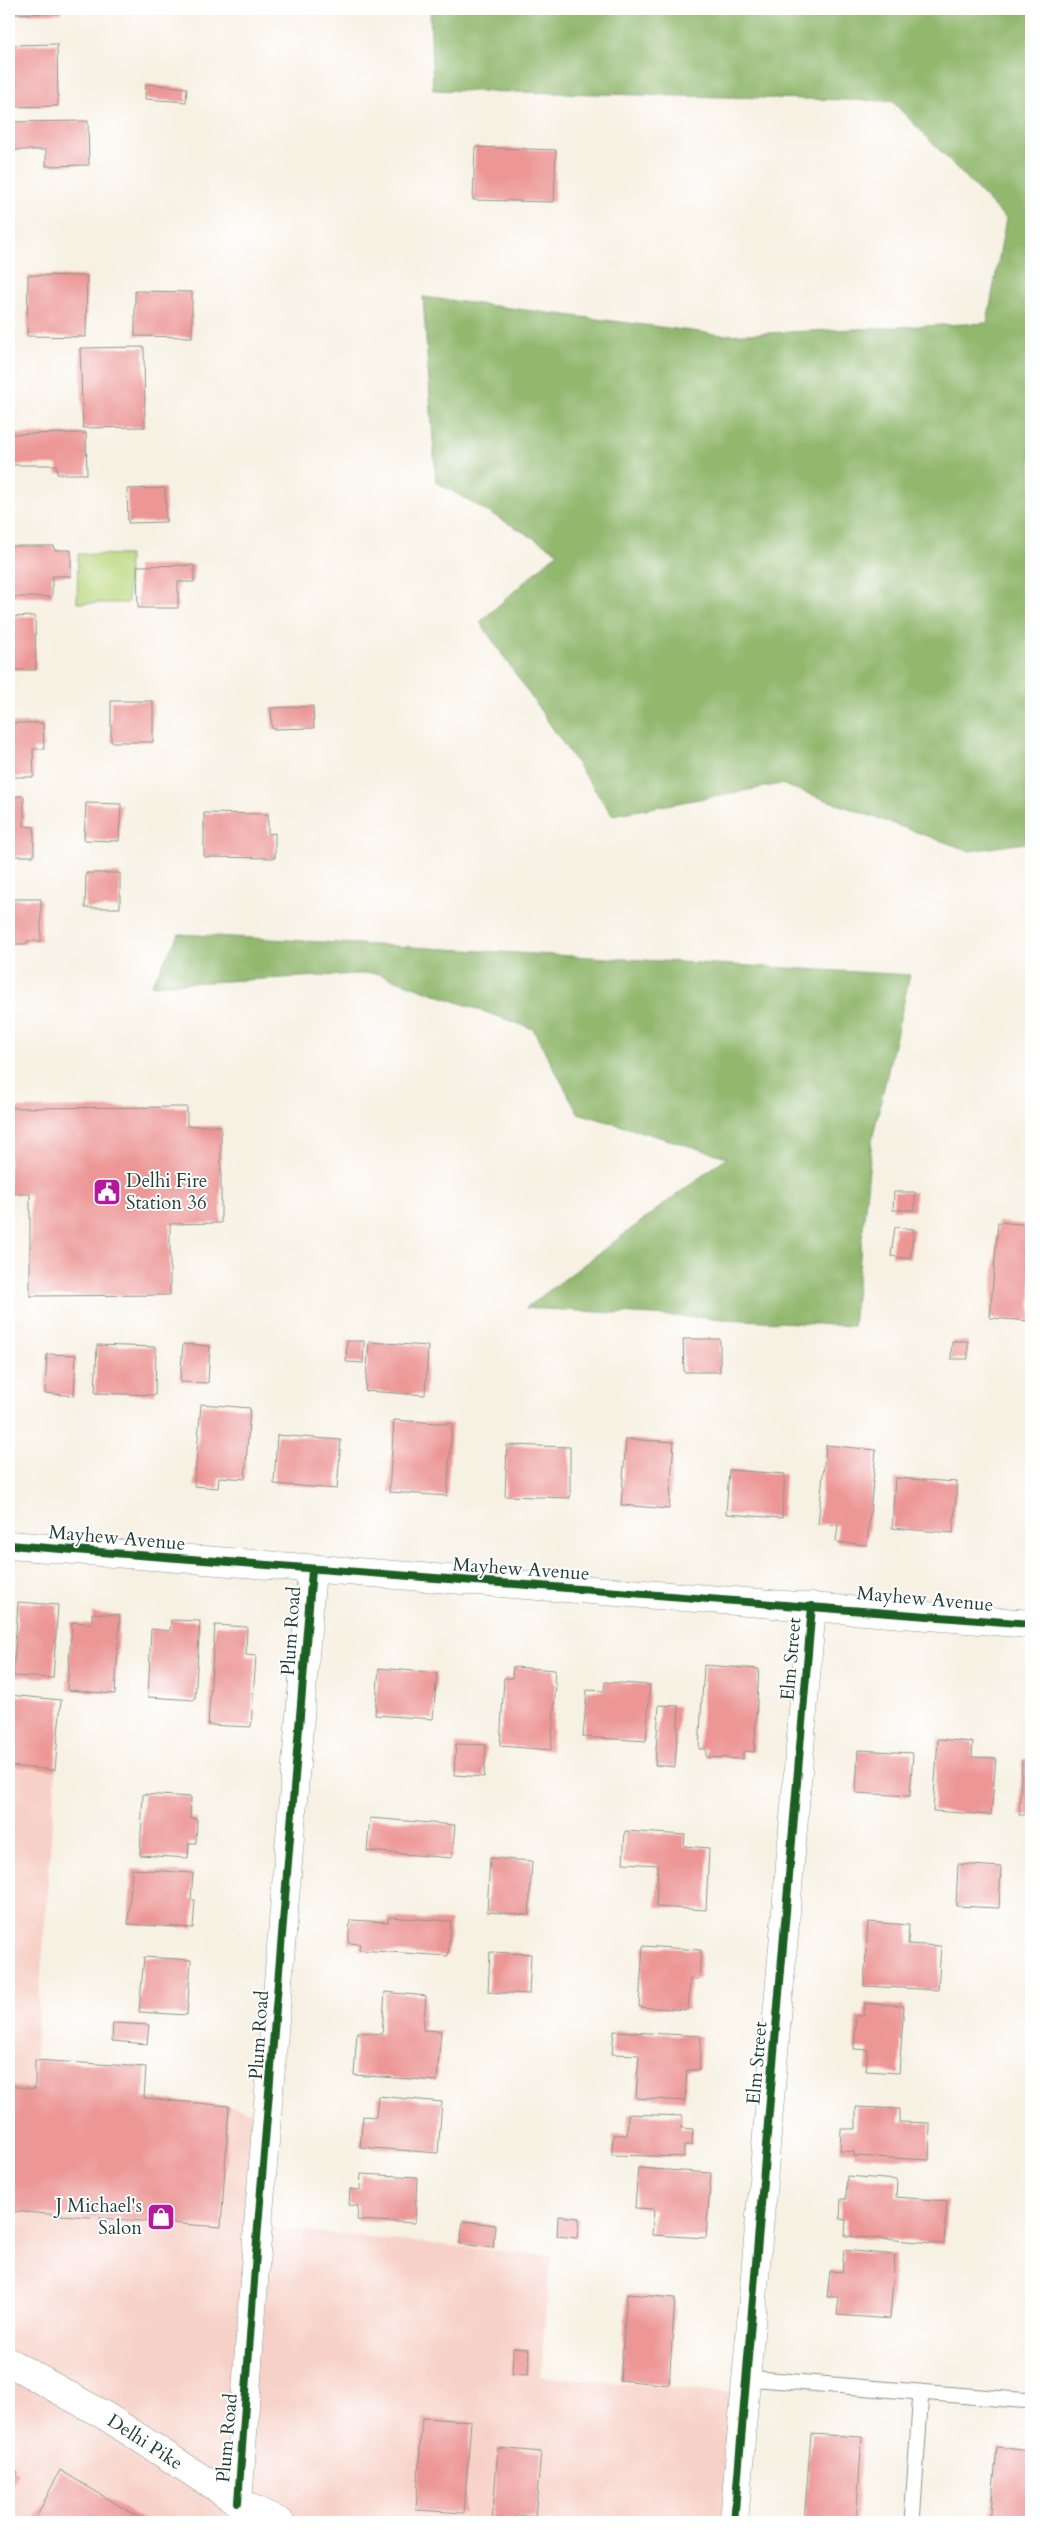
<svg xmlns="http://www.w3.org/2000/svg" width="1040" height="2531" viewBox="0 0 1040 2531" font-family="Cardo,serif">
<style>
.built{fill:#f7d1c7}
.green{fill:#b9d87f;stroke:#6c8a5a}
.forest{fill:#92b86e;stroke:#587a51}
.building{fill:#ec9695}
.lines{fill:none;stroke-linecap:round;stroke-linejoin:round}
.service-casing{stroke:#8b978c;stroke-width:17}
.minor-casing{stroke:#8b978c;stroke-width:29}
.tertiary-casing{stroke:#8b978c;stroke-width:29}
.service{stroke:#fff;stroke-width:15}
.minor{stroke:#fff;stroke-width:28}
.tertiary{stroke:#fff;stroke-width:28}
.cycleway-casing{stroke:#fff;stroke-width:11}
.cycleway{stroke:#1b5e20;stroke-width:8}
.labels{text-anchor:middle;dominant-baseline:central;stroke-width:4;stroke-linejoin:round;paint-order:stroke}
.poi-label{font-size:19px;fill:#1f3d34;stroke:#fff;text-anchor:start}
.street-label{font-size:19px;fill:#1f3d34;stroke:#fff}
</style>
<rect width="100%" height="100%" fill="#fff"/>
<filter id="ink" filterUnits="userSpaceOnUse"><feTurbulence type="fractalNoise" baseFrequency=".02" numOctaves="2"/><feDisplacementMap in="SourceGraphic" scale="10" xChannelSelector="R" yChannelSelector="G"/><feConvolveMatrix kernelMatrix="1 2 1 2 8 2 1 2 1" color-interpolation-filters="sRGB"/></filter>
<filter id="wash" filterUnits="userSpaceOnUse"><feTurbulence type="fractalNoise" baseFrequency=".0096" numOctaves="4" result="noise"/><feDisplacementMap in="SourceGraphic" scale="20" xChannelSelector="R" yChannelSelector="G"/><feGaussianBlur stdDeviation="1.12" result="paint"/><feColorMatrix in="noise" values="0 0 0 0 0 0 0 0 0 0 0 0 0 0 0 0 0 1.4 0 .05"/><feComposite in="paint" operator="in"/></filter>
<g filter="url(#wash)">
<rect width="100%" height="100%" fill="#f7f1e3"/>
<path class="built" d="M9,1695L61,1700L35,2060L146,2067L144,2098L229,2106L269,2117L258,2226L551,2256L540,2376L745,2394L734,2522H9Z"/>
<path class="green" d="M78,554L129,555L128,603H77Z"/>
<path class="forest" d="M430,9H1031V842L970,851L781,784L612,815L480,622L558,552L436,482L423,297L723,335L987,323L1006,219L892,101L433,90Z
M179,934L910,975L872,1140L853,1326L526,1308L727,1157L578,1113L533,1029L376,973L151,985Z"/>
<g id="blocks">
<path class="building" d="M11,9H61V13L12,14Z
M57,44L58,106L9,107V45Z
M146,84L187,88L186,102L145,99Z
M88,121L89,165L46,166V150H9V122Z
M475,147L556,150L554,202L473,200Z
M28,275L87,276L86,337L27,336Z
M135,291L192,292V337L135,336Z
M144,347L145,427L83,428L80,348Z
M86,433L87,474H57V465H9V434Z
M165,488L166,522L128,523L127,489Z
M9,546H54V550H71V576H52V597H9Z
M194,565V582H178V608H138L137,566Z
M35,616L36,670H9V617Z
M111,701H153V742H111Z
M313,706L314,728L272,729L271,708Z
M9,723H43L44,749H33L34,777H9Z
M9,796H24V826L34,827V856H9Z
M86,803L121,804L119,841L84,840Z
M204,813L268,814V834L275,833V858L204,857Z
M86,873H120V908H85Z
M9,899H41V941H27V944H9Z
M187,1107V1126H221V1223L170,1224V1295L30,1296V1194H9V1108Z
M894,1192H915V1210H893Z
M998,1222L1031,1225V1321L990,1318Z
M895,1227L914,1229L910,1259L891,1256Z
M683,1339H720V1372H684Z
M347,1341H364L363,1363L346,1362Z
M952,1341H968V1359H951Z
M369,1342L428,1346L425,1395L365,1391Z
M183,1344L210,1346L208,1383L180,1382Z
M97,1345L156,1347L155,1395L95,1393Z
M47,1354L76,1355L74,1396L45,1393Z
M201,1404L250,1408L245,1479L219,1477L218,1488L194,1486Z
M394,1420L452,1424L447,1496L389,1492Z
M277,1435L341,1440L337,1489L274,1484Z
M626,1439L674,1442L669,1509L621,1505Z
M507,1445L570,1447V1498L505,1496Z
M826,1445L876,1450L867,1545L836,1542L838,1525L818,1524Z
M729,1470L785,1474L782,1518L726,1514Z
M895,1478L957,1482L953,1533L892,1528Z
M18,1602L58,1605L53,1678L13,1676Z
M92,1613L120,1615L115,1694L67,1690L72,1622L92,1624Z
M171,1620L200,1621L195,1700L148,1697L151,1629L170,1631Z
M215,1625L247,1627L246,1655L256,1656L251,1727L208,1725Z
M704,1665L759,1669L754,1752L743,1751V1759L706,1757V1749H699Z
M513,1667L555,1670L554,1683H556L551,1750L500,1746L504,1678H512Z
M379,1668L437,1673L433,1719L375,1715Z
M605,1682L650,1685L646,1741L583,1737L587,1690L604,1691Z
M9,1695L61,1700L55,1770L9,1766Z
M659,1705L679,1706L675,1767L655,1765Z
M938,1739L973,1742L972,1757L996,1758L991,1815L933,1811Z
M456,1744L486,1745L484,1777L454,1775Z
M858,1750L913,1753L910,1796L856,1793Z
M1022,1760L1031,1761V1815H1019Z
M143,1794L191,1797L190,1818L197,1819L196,1843H189L188,1858L140,1855Z
M370,1818L455,1825L452,1858L367,1851Z
M625,1831L685,1835L684,1846L709,1848L706,1910L656,1907L658,1865L623,1863Z
M490,1858L532,1861L529,1915L487,1912Z
M958,1864L1001,1867L999,1908L956,1906Z
M132,1869L193,1873L191,1900H195L193,1928L128,1924Z
M389,1917L451,1921L448,1956L359,1950L360,1944L348,1943L350,1920L388,1922Z
M868,1922L909,1925L908,1944L941,1946L938,1990L864,1986Z
M643,1946L701,1950L699,1979H690L688,2010L639,2007Z
M490,1952L531,1954L529,1994L488,1992Z
M144,1957L191,1960L187,2015L139,2012Z
M385,1992L426,1996L423,2030L441,2031L437,2081L354,2075L357,2032L382,2034Z
M865,2003L904,2006L899,2073L866,2071L868,2050L854,2049L856,2016H864Z
M113,2023L149,2025L147,2044L112,2041Z
M614,2031L701,2036L699,2070H687L685,2101L636,2098L639,2055L612,2054Z
M35,2060L146,2067L144,2098L229,2106L221,2227L9,2211V2086L35,2089Z
M378,2096L442,2102L438,2153L360,2147L363,2116L376,2117Z
M856,2107L900,2109V2122L930,2123L929,2160L854,2156V2152L840,2151L841,2129H856Z
M628,2114L682,2116L681,2128L693,2129L692,2145H684V2157L612,2155L613,2135H627Z
M638,2168L711,2173L706,2238L652,2235L654,2209L635,2208Z
M361,2174L417,2177L415,2223L357,2220L358,2206L349,2205L350,2189L360,2190Z
M847,2176L897,2180L896,2197L947,2201L944,2244L845,2236L846,2220L840,2219L841,2199H846Z
M558,2216L579,2218L577,2238L557,2236Z
M463,2221L495,2225L493,2248L460,2244Z
M844,2250L895,2255L890,2319L837,2315L839,2297H827L830,2271L842,2272Z
M627,2294L675,2298L669,2385L620,2380Z
M513,2348L529,2349L528,2375L512,2374Z
M422,2418L471,2421L464,2513L416,2510Z
M811,2434L862,2437L856,2522H804Z
M997,2447L1031,2451V2522H990Z
M498,2448L541,2452L535,2517L517,2515L516,2522H492Z
M9,2468L18,2472L9,2489Z
M60,2470L128,2511L147,2522H34Z"/>
</g>
</g>
<g filter="url(#ink)">
<use href="#blocks" fill-opacity="0" stroke="#8b978c" stroke-width="1"/>
<g class="lines">
<defs>
<path id="service" d="M746,2378L1031,2401
M912,2522L921,2392"/>
<path id="minor" d="M9,1545L1031,1624
M238,2502L258,2226L312,1570
M734,2522L812,1606"/>
<path id="tertiary" d="M9,2362L107,2417L238,2502L280,2522"/>
</defs>
<use href="#service" class="service-casing"/>
<use href="#minor" class="minor-casing"/>
<use href="#tertiary" class="tertiary-casing"/>
<use href="#service" class="service"/>
<use href="#minor" class="minor"/>
<use href="#tertiary" class="tertiary"/>
<defs>
<path id="cycleway" d="M9,1545L1031,1624
M238,2502L258,2226L312,1570
M734,2522L812,1606"/>
</defs>
<use href="#cycleway" class="cycleway-casing"/>
<use href="#cycleway" class="cycleway"/>
</g>
</g>
<defs>
<symbol id="civic-square" viewBox="-11 -11 22 22"><rect x="-9" y="-9" width="18" height="18" rx="4" fill="#b5179e" stroke="#fff"/><path d="M-.6-6.5H3V-4.5H.6V-3L4-1V1h2V6H-6V1h2V-1L-.6-3ZM-1.2 2.5V6h2.4V2.5Z" fill="#fff"/></symbol>
<symbol id="shop-square" viewBox="-11 -11 22 22"><rect x="-9" y="-9" width="18" height="18" rx="4" fill="#b5179e" stroke="#fff"/><path d="M-5-2.5h2.3a2.7 3.5 0 0 1 5.4 0H5L5.5 6h-11ZM-1.5-2.5h3a1.5 2.3 0 0 0-3 0Z" fill="#fff"/></symbol>
</defs>
<g fill-rule="evenodd">
<use href="#civic-square" x="91" y="1176" width="32" height="32"/>
<use href="#shop-square" x="145" y="2201" width="32" height="32"/>
</g>
<g class="labels">
<g class="poi-label">
<text x="126" y="1181">Delhi Fire<tspan x="126" dy="22">Station 36</tspan></text>
<text x="142" y="2206" text-anchor="end">J Michael's<tspan x="142" dy="22">Salon</tspan></text>
</g>
<g class="street-label">
<text transform="translate(117 1538) rotate(5)">Mayhew Avenue</text>
<text transform="translate(521 1569) rotate(4)">Mayhew Avenue</text>
<text transform="translate(925 1599) rotate(5)">Mayhew Avenue</text>
<text transform="translate(291 1631) rotate(-86)">Plum Road</text>
<text transform="translate(791 1659) rotate(-85)">Elm Street</text>
<text transform="translate(259 2035) rotate(-86)">Plum Road</text>
<text transform="translate(757 2063) rotate(-85)">Elm Street</text>
<text transform="translate(227 2438) rotate(-85)">Plum Road</text>
<text transform="translate(145 2442) rotate(33)">Delhi Pike</text>
</g>
</g>
<rect width="1040" height="2531" fill="none" stroke="#fff" stroke-width="30"/>
</svg>
